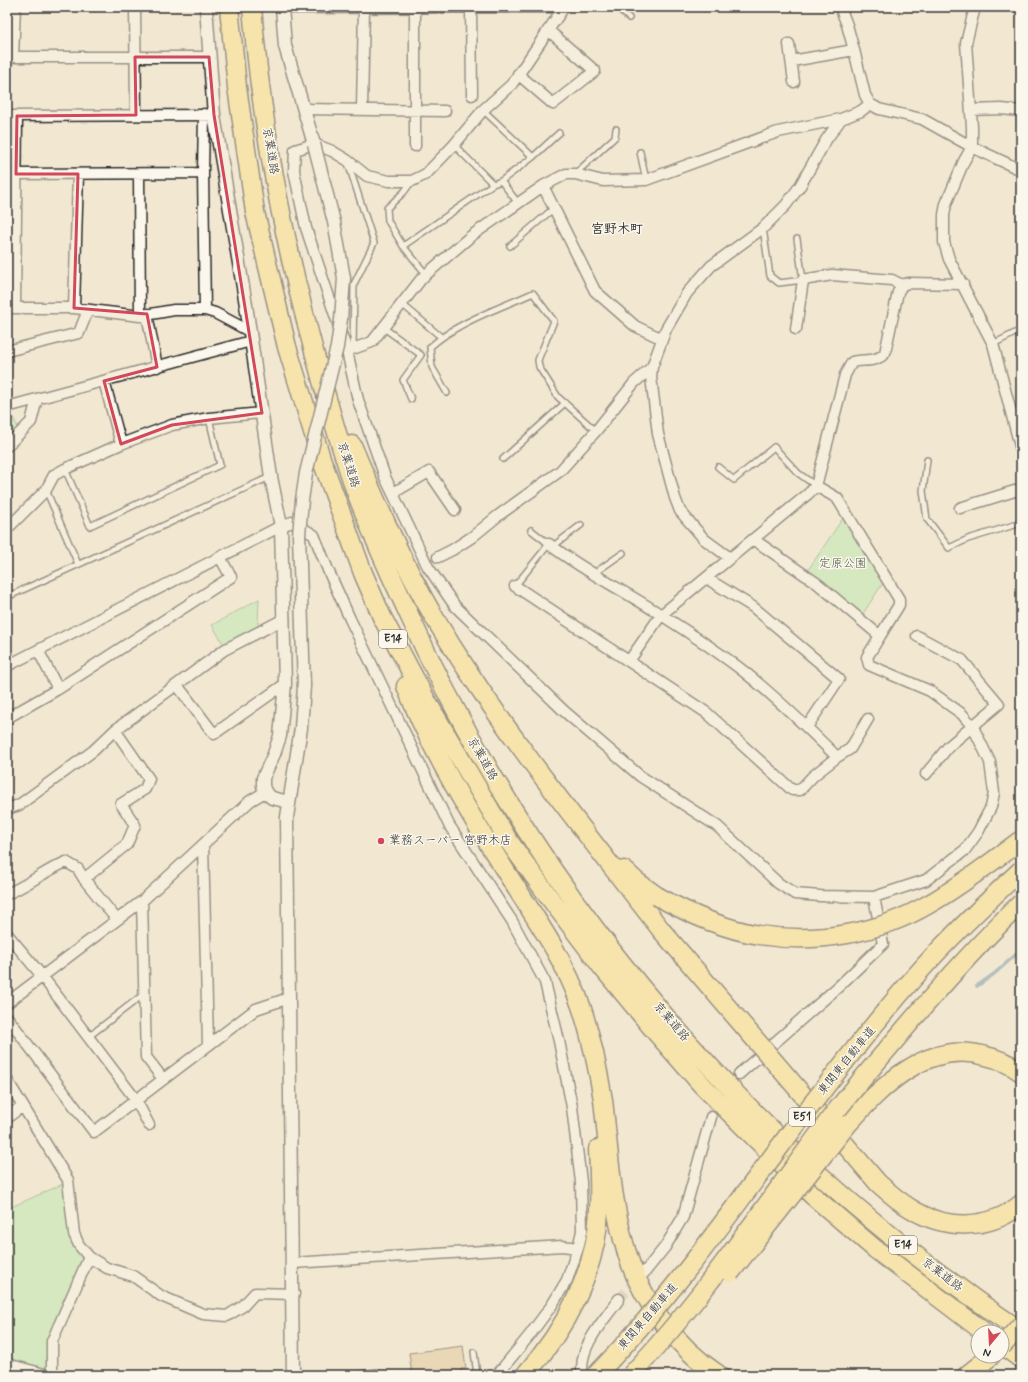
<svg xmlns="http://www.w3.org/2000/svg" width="1028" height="1382" viewBox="0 0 1028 1382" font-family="Mynerve,'Klee One',sans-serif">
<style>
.green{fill:#b4e9ab;stroke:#708a6b}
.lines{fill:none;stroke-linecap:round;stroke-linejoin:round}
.stream{stroke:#6a91a5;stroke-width:3.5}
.building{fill:#dec494;stroke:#2b2b2b}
.minor-tunnel{stroke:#cac2b1;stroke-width:10;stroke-dasharray:10 5;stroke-linecap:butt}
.service-casing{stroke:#2b2b2b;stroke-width:8}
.minor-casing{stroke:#2b2b2b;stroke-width:13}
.tertiary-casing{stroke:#2b2b2b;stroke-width:15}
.motorway-casing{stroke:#2b2b2b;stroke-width:21}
.service{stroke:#fbf7ec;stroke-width:5}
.minor{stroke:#fbf7ec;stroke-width:10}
.tertiary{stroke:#fbf7ec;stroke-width:12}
.motorway{stroke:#fde080;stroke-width:18}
.tertiary-bridge-casing{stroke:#2b2b2b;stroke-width:15;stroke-linecap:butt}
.motorway-bridge-casing{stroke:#2b2b2b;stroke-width:21;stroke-linecap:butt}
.tertiary-bridge{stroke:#fbf7ec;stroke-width:12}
.motorway-bridge{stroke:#fde080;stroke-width:18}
.marked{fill:none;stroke:#d1495b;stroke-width:3;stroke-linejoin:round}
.poi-dot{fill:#d1495b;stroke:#fbf7ec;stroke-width:1.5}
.labels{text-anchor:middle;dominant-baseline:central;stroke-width:3;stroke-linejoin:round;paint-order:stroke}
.shield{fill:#fbf7ec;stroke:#696865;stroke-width:1}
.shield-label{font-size:11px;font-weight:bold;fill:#2b2b2b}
.street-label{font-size:12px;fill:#2b2b2b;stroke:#fbf7ec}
.park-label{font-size:12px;fill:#4d5a4b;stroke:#fbf7ec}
.poi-label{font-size:12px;fill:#2b2b2b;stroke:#fbf7ec;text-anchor:start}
.neighbourhood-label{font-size:13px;font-weight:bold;fill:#2b2b2b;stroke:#fbf7ec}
</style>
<rect width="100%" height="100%" fill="#f2e8d2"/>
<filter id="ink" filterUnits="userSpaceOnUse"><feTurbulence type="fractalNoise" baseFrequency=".025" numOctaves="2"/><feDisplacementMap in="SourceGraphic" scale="8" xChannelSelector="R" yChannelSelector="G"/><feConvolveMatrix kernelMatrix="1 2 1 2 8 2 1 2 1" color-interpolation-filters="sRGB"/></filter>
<g filter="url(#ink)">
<path class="green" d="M11,414L18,427L7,438V415Z
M845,515L883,583L862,615L808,570Z
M259,599L258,626L224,645L212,625Z
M65,1183L77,1250L86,1258L51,1342L50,1371L7,1359V1209Z"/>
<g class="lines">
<path class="stream" d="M977,986L994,974L1021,950"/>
</g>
<path class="building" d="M463,1346L466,1369H461L462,1375H412L409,1353Z"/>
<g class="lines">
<path class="minor-tunnel" d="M711,1117C717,1093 720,1090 739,1074
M619,1299L640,1277"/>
<defs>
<path id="service" d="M617,7L629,18
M483,110L533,157
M454,145L493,184
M640,152L646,180
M348,163L374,243L354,284L353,349
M575,174L615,137L616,129
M412,181L404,192L387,208L388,221L403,246L426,274
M501,181L533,157L559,133
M763,228L770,276L779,283L803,280L797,239
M403,246L493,184L501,181L518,203
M510,246L554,208
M402,304L441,337
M384,328L421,355L403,380L411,399
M993,344L1021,330
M447,393L432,367L430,347C459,321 498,309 533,293L554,321L538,360L539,367L558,397L596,431
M503,459L565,403
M927,460L923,491L927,519L949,548L968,539L1021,523
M718,467L734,480L774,447L798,473L816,486
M65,469L90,526L220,465L209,418
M46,490L78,564
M552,547L581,525
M593,574L623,553
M515,586L549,544L531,530
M7,597L270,477
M88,1037L144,994
M474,1352L477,1375
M352,1375L377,1372"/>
<path id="minor" d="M135,7L136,115
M471,7L472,95
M564,7L512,84L483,110L454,145L426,174L412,181H389L367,176L347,160L332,151L314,144L295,150L294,171L306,228L347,351L358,400L385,477L428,567L455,606L564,711L640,776L717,826L778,883L795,894L820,896L874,897L926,880L965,850L978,832L991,807L994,793L990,762L973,727L962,714L930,691L869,665L867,657L880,636L818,584L753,539
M840,7L847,25L854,50L865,95L870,104L879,109L922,119L972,147L1021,170
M975,7L966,43L972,127V147L964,161L946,204L944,215V242L949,259L993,344L1021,450
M282,8L563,7
M789,44L794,82
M7,57H209
M13,57L15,7
M792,61L854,50
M518,74L553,104L595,71L548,30
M303,109L445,111
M362,110L364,7
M971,110L1001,109L1021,111
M204,114L203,173L205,310
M7,116L214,115
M415,146V7
M16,174L203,173
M139,174L140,316
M543,186L595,291L635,326L656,336L662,337
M15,307L17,116
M7,308H74L140,316L174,310H205L215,313L249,331
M74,308L78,174
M147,314L157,367
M796,329L803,280L832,275L892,280L902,285
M7,351L79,333L88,310
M347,351L372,342L422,278L471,236L543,186L566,174H575L603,181L646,180L778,132L841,119
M652,367L651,377L658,434L675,498L680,511L704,539L730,558
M104,381L121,444
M7,407L251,341
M7,446L31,422L37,399
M816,486L837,498L899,599V605L880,636
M393,493L429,472L455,510
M960,508L1021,489
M7,529L46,490L54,475L65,469L121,444L172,425L209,418L262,413
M438,557L452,550L472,537L499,515L560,471L596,431L634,383L652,367L666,329L687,293L711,266L763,228L786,205L800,186L826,140L841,119L861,111L870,104
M706,578L753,607L839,679L807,727
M515,586L707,713L792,790H800L813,776L837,757C805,725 773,694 738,667C714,649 688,632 663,616C625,591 585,572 549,544
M917,636L962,660L999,704L949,746L926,774
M629,661L661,615L808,494L816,486L845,375L852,362C864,359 876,363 885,353L898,292L902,285L908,283L963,284
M7,666L281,526L292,522L314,535L328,570L350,619L449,825L512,921L545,982L559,1041L572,1107L581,1182L582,1231L578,1248L567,1280L552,1305L529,1336L497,1375
M177,685L214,734L285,684
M58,689L231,577L220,557
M7,718L58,689L38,650
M837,757L850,749L868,719
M7,809L19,805L93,751L115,730L224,650L284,619
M203,845L208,1044
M84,879L127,844L135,825L121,804L145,789L149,779L115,730
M7,894C28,885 45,871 66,862L78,869L84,879L117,920
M142,901L146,1057L163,1079
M7,934L42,976L136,1100L149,1125
M7,1003L142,901L250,801L265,792
M7,1017L94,1132L256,1009L289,998
M739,1074L838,987L883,944L874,897
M7,1080L68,1180L74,1234L79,1245L89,1257L107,1268L133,1276L161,1296L203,1314L227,1316L243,1306L255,1293L294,1294
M7,1118L22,1106
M293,1263L562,1246L578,1248
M644,1273L665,1247L683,1217L711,1117
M7,1364L48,1375
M52,1375V1341L89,1257
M582,1375C582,1370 582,1364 583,1359C587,1338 607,1316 619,1299"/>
<path id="tertiary" d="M206,7L214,115L246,305L271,477L281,526L285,684L280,736L274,754L263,778V786L265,792L272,798L289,802
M282,7L285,46L314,144
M293,1375L287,817L301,728L304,686"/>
<path id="motorway" d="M229,7L237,87L255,212L287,347L321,458L363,573L382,617L426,700L508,840L549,897L602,967L654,1030L702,1085L812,1195L875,1249L984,1332
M252,7C260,111 278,212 304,313C319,372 335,431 355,489C370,529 387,568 405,606C536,900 753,1153 1021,1331
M352,445C377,504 402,562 434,617C500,728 583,829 662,931
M406,686C429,747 468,812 503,867C531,912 563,955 581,1006C591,1036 598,1069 603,1100C609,1150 611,1202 626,1250C640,1299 676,1347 719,1375
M624,870L636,881L657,896
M790,1080L878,1183C888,1192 898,1201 910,1208C944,1230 989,1231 1021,1204
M847,1125C882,1086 927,1039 986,1056C999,1059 1010,1064 1021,1072
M1002,1345L1021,1359
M525,1375C565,1330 596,1272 599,1211C600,1190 599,1170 598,1149
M967,1375L991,1356"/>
</defs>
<use href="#service" class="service-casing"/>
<use href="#minor" class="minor-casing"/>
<use href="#tertiary" class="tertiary-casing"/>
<use href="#motorway" class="motorway-casing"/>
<use href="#service" class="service"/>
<use href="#minor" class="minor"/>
<use href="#tertiary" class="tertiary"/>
<use href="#motorway" class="motorway"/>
<defs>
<path id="tertiary-bridge" d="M304,686L299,535L302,500L306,473L337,347L341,319L344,278L334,222L314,144"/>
<path id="motorway-bridge" d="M657,896C689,914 723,929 759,935C817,944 878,934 929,904C961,886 991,862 1021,840
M662,931L790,1080
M730,1273L847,1125
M1002,1346L1021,1325
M596,1375C680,1289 746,1189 819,1095C858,1044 898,993 942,947C968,920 994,895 1021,870
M631,1375C706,1295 767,1202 833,1115C855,1087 879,1059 902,1032C940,987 979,943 1021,903"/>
</defs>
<use href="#tertiary-bridge" class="tertiary-bridge-casing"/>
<use href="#motorway-bridge" class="motorway-bridge-casing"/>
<use href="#tertiary-bridge" class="tertiary-bridge"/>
<use href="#motorway-bridge" class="motorway-bridge"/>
</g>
</g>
<path d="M0 0H1028V1382H0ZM135,57H209L214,115L262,413L172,425L121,444L104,381L157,367L147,314L74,308L78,174H16L17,116L136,115Z" fill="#f2e8d2" fill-opacity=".55" fill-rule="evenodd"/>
<path class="marked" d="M135,57H209L214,115L262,413L172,425L121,444L104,381L157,367L147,314L74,308L78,174H16L17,116L136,115Z"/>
<circle class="poi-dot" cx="381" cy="841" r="4"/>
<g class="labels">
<g class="shield">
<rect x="379" y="630" width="28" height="18" rx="3"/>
<rect x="789" y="1108" width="26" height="18" rx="3"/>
<rect x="889" y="1236" width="28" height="18" rx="3"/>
</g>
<g class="shield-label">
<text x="393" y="639">E14</text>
<text x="802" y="1117">E51</text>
<text x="903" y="1245">E14</text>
</g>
<g class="street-label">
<text transform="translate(270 151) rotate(81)">京葉道路</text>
<text transform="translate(348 465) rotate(72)">京葉道路</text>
<text transform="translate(482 759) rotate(60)">京葉道路</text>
<text transform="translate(671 1022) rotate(49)">京葉道路</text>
<text transform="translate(847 1061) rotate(-51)">東関東自動車道</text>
<text transform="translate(942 1275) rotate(37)">京葉道路</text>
<text transform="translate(648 1317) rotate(-49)">東関東自動車道</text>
</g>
<g class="park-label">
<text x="843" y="564">定原公園</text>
</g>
<g class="poi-label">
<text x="389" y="841">業務スーパー 宮野木店</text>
</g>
<g class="neighbourhood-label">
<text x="617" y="229">宮野木町</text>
</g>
</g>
<rect width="1028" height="1382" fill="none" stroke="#fbf7ec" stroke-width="24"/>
<rect x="12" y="12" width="1004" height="1358" fill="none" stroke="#2b2b2b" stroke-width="1.5" filter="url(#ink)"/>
<g transform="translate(990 1344) rotate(198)"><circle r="19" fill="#fbf7ec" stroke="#a8a59f"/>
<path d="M0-3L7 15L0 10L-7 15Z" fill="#d1495b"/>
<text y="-6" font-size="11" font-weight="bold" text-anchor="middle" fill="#2b2b2b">N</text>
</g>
</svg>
